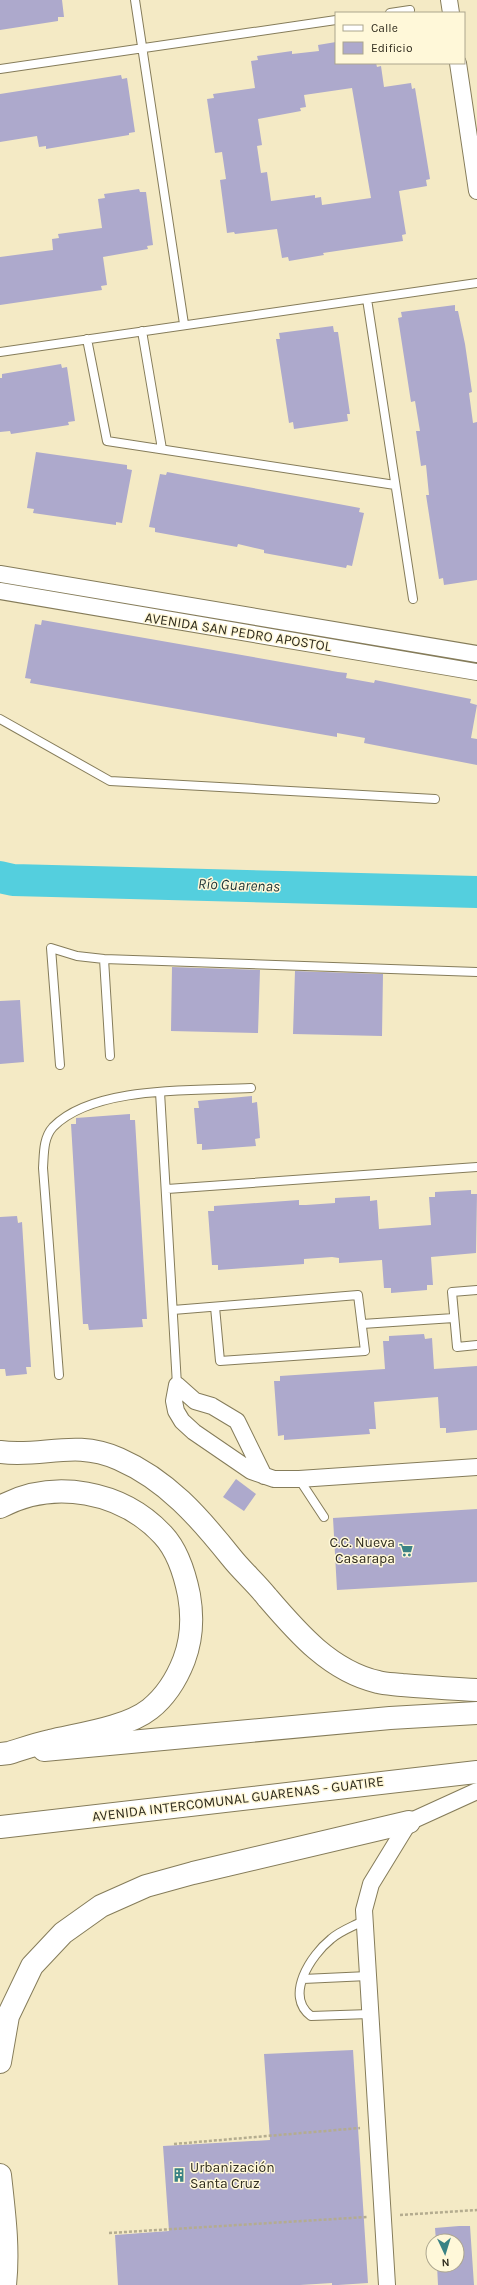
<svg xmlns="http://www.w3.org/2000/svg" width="477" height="2285" viewBox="0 0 477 2285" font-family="Karla,sans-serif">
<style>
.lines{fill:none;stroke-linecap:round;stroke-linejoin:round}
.river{stroke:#54cfde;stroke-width:32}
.building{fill:#ada9cc;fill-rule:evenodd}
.lane-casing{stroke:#857c5a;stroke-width:10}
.street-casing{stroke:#857c5a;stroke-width:18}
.secondary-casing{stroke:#857c5a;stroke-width:24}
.highway-casing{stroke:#857c5a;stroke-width:24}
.path{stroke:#b4ac8f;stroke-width:2.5;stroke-dasharray:3 2;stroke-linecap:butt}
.lane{stroke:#fff;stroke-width:8}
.street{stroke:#fff;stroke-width:16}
.secondary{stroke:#fff;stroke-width:22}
.highway{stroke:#fff;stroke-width:22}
.labels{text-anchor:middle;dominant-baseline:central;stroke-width:3;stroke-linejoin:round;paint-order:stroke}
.street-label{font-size:14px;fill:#2f2b1d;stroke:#fff8d9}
.poi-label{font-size:14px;fill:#2f2b1d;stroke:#fff8d9;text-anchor:end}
.water-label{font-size:15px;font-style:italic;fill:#1c3235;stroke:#fff8d9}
</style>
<rect width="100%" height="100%" fill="#f4eac5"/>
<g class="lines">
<path class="river" d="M0,877L13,880L477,892"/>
</g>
<path class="building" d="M0,0H62L64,17H58V21L0,30Z
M336,42V63H376L377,67L381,66L384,87L411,83L412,89L415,88L430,179L426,180L427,186L399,191L406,234L402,235L403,241L323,253L324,255L289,261L288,257L282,258L277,229L235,234L234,232L227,233L220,180L226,179L222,152L215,153L207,99L214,98L213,94L255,88L251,61L258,60L257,56L292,51V54L319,51L318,45ZM352,88L371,198L322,205L321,197L315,198V195L271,201L267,172L261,173L257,146L262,145L258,119L301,111L300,108L306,107L304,95Z
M121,75L122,79L127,78L135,132L129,133V135L46,149V146L39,147L37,136L0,142V94Z
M139,189L140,192H146L153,245L147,246L148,249L103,257L107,285L101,286L102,290L0,305V257L53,250L52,239L59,238L58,234L102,228L98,199L105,198L104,194Z
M455,305V311H458L465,344L472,392L469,393L473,423L477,422V580L444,585L443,578L439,579L426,495H429L426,465L421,466L416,431H420L415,401L411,402L398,318L402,317L401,312Z
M333,326L334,332H338L350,414H347L348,421L294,429L293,422L289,423L276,339H280L279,333Z
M61,364L62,368L67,367L75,421L68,422L69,425L11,434L10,431L0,432V378H2V374Z
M36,452L127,465V469L132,470L122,523L116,522V525L33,513L34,509L27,508Z
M167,472L360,508L359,512L364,513L352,566L347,565L346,568L264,553V550L238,544L237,547L155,532V528L149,527L160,474L166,475Z
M42,620L338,672L347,673L346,678L374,683L375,680L471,699L470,703L477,705L471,738L477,739V765L364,743L365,738L337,733V737L30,683L31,679L25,678L35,624L41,625Z
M172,967L260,970L258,1033L171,1031Z
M295,971L383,974L382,1036L293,1034Z
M20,1000L24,1062L0,1064V1001Z
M252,1096V1103L257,1102L259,1125L260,1138L255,1139L256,1146L202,1150V1144H197L194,1108H199L198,1101Z
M130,1114V1120H135L147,1319H142L143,1327L89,1330L88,1324H83L71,1124H76V1118Z
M471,1190V1194H477L476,1253L431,1257L433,1285H427V1290L391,1293V1288H384L382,1260L339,1263V1258L332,1257L304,1259V1264L218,1270V1265H212L208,1211H214V1206L299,1200V1205H306L335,1203V1198L370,1196V1201L377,1200L379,1229L431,1225L429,1197H435V1192Z
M17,1216L18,1223L22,1222L31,1367H26L27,1374L6,1376L5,1369H0V1217Z
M424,1334L425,1339L432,1338L434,1369L477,1366V1430L446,1433V1428H440L438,1397L374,1402L376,1429H369L370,1434L284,1440V1435L278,1436L274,1381H280V1376L385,1369L383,1341H389V1336Z
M236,1479L256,1494L244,1511L223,1497Z
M477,1509V1582L337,1590L333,1518Z
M353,2050L368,2283L338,2285H332V2283L300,2285H118L115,2235L169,2231L163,2146L270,2140L264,2054Z
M459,2226H470L474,2285H438L437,2265H457V2241H436L435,2228Z"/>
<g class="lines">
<defs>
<path id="lane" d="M135,0L184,324
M390,13L410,10
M0,69L336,20
M367,299L413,599
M142,331L162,449
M87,339L107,441L395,485
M0,352L477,283
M0,719L110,781L435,799
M104,959L110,1056
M60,1065L51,948L77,956L104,959L477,972
M160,1092L177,1385
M167,1189L477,1167
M477,1290L452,1292L457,1347L477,1345
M173,1310L358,1295L365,1351L220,1361L215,1307
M362,1324L454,1318
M59,1375L43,1168C44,1154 43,1138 53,1127C94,1085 196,1091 251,1088
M299,1479L324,1517
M363,1921C352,1927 340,1931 331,1939C311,1955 284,1996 311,2016L370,2014
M303,1979L368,1976"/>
<path id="street" d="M449,0L451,13
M458,63L477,191
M0,574L477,654
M0,591L477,672
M177,1385L174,1401L176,1411L182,1421L194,1432L251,1471L274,1479H299L477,1467
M177,1385L195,1401L212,1406L237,1421L264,1476
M387,2285L364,1910L371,1884L409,1822L477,1791"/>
<path id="secondary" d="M0,1452C43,1458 74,1439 119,1459C167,1480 199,1517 231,1557C242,1571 256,1583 267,1597C297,1632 330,1671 378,1682C385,1684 394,1684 402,1685C427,1687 452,1689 477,1690
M44,1750L390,1718L477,1713
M0,1827L477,1772"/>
<path id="highway" d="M0,1507C54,1478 122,1491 163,1535C178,1551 185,1575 189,1595C193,1618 192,1639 184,1660C177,1678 165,1697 150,1709C126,1728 79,1734 50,1741C36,1744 22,1749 9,1753L0,1754
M0,2062L8,2016L32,1966L63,1933L101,1906L146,1886L193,1873L409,1822
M0,2175C4,2212 9,2248 5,2285"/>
</defs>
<use href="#lane" class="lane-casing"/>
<use href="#street" class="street-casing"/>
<use href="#secondary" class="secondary-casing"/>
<use href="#highway" class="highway-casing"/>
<path class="path" d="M174,2144L360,2128
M400,2215L477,2210
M109,2233L367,2217"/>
<use href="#lane" class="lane"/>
<use href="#street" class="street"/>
<use href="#secondary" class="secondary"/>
<use href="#highway" class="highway"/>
</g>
<defs>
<symbol id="supermarket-bare" viewBox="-9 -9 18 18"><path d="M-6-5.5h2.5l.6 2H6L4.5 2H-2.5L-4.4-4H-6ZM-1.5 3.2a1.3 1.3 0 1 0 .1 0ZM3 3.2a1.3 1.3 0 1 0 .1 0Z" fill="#3a8284" stroke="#fff8d9" stroke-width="2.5" paint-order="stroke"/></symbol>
<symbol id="building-bare" viewBox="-9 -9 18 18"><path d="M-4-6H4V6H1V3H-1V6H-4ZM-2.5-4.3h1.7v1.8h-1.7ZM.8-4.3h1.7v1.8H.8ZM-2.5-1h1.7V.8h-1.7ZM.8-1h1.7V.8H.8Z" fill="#3a8284" stroke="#fff8d9" stroke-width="2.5" paint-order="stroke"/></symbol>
</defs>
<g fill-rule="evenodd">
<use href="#supermarket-bare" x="396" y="1540" width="20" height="20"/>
<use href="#building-bare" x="169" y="2165" width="20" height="20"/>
</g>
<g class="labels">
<g class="street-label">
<text transform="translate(238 632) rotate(9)">AVENIDA SAN PEDRO APOSTOL</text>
<text transform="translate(238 1799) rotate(-7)">AVENIDA INTERCOMUNAL GUARENAS - GUATIRE</text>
</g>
<g class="poi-label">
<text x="395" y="1542">C.C. Nueva<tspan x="395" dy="16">Casarapa</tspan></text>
<text x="190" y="2167" text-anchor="start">Urbanización<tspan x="190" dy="16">Santa Cruz</tspan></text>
</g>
<g class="water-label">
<text transform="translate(239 885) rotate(2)">Río Guarenas</text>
</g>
</g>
<rect x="335" y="12" width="130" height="52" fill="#fff8d9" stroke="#aca68e"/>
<rect x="343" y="25" width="20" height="6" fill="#ffffff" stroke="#aca68e"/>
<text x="371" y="32" font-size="12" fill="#2f2b1d">Calle</text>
<rect x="343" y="42" width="20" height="12" fill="#ada9cc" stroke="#aca68e"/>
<text x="371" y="52" font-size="12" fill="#2f2b1d">Edificio</text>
<g transform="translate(445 2253) rotate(176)"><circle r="19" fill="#fff8d9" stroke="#aca68e"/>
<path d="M0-3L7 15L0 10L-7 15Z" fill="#3a8284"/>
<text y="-6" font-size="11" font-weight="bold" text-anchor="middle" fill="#2f2b1d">N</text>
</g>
</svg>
